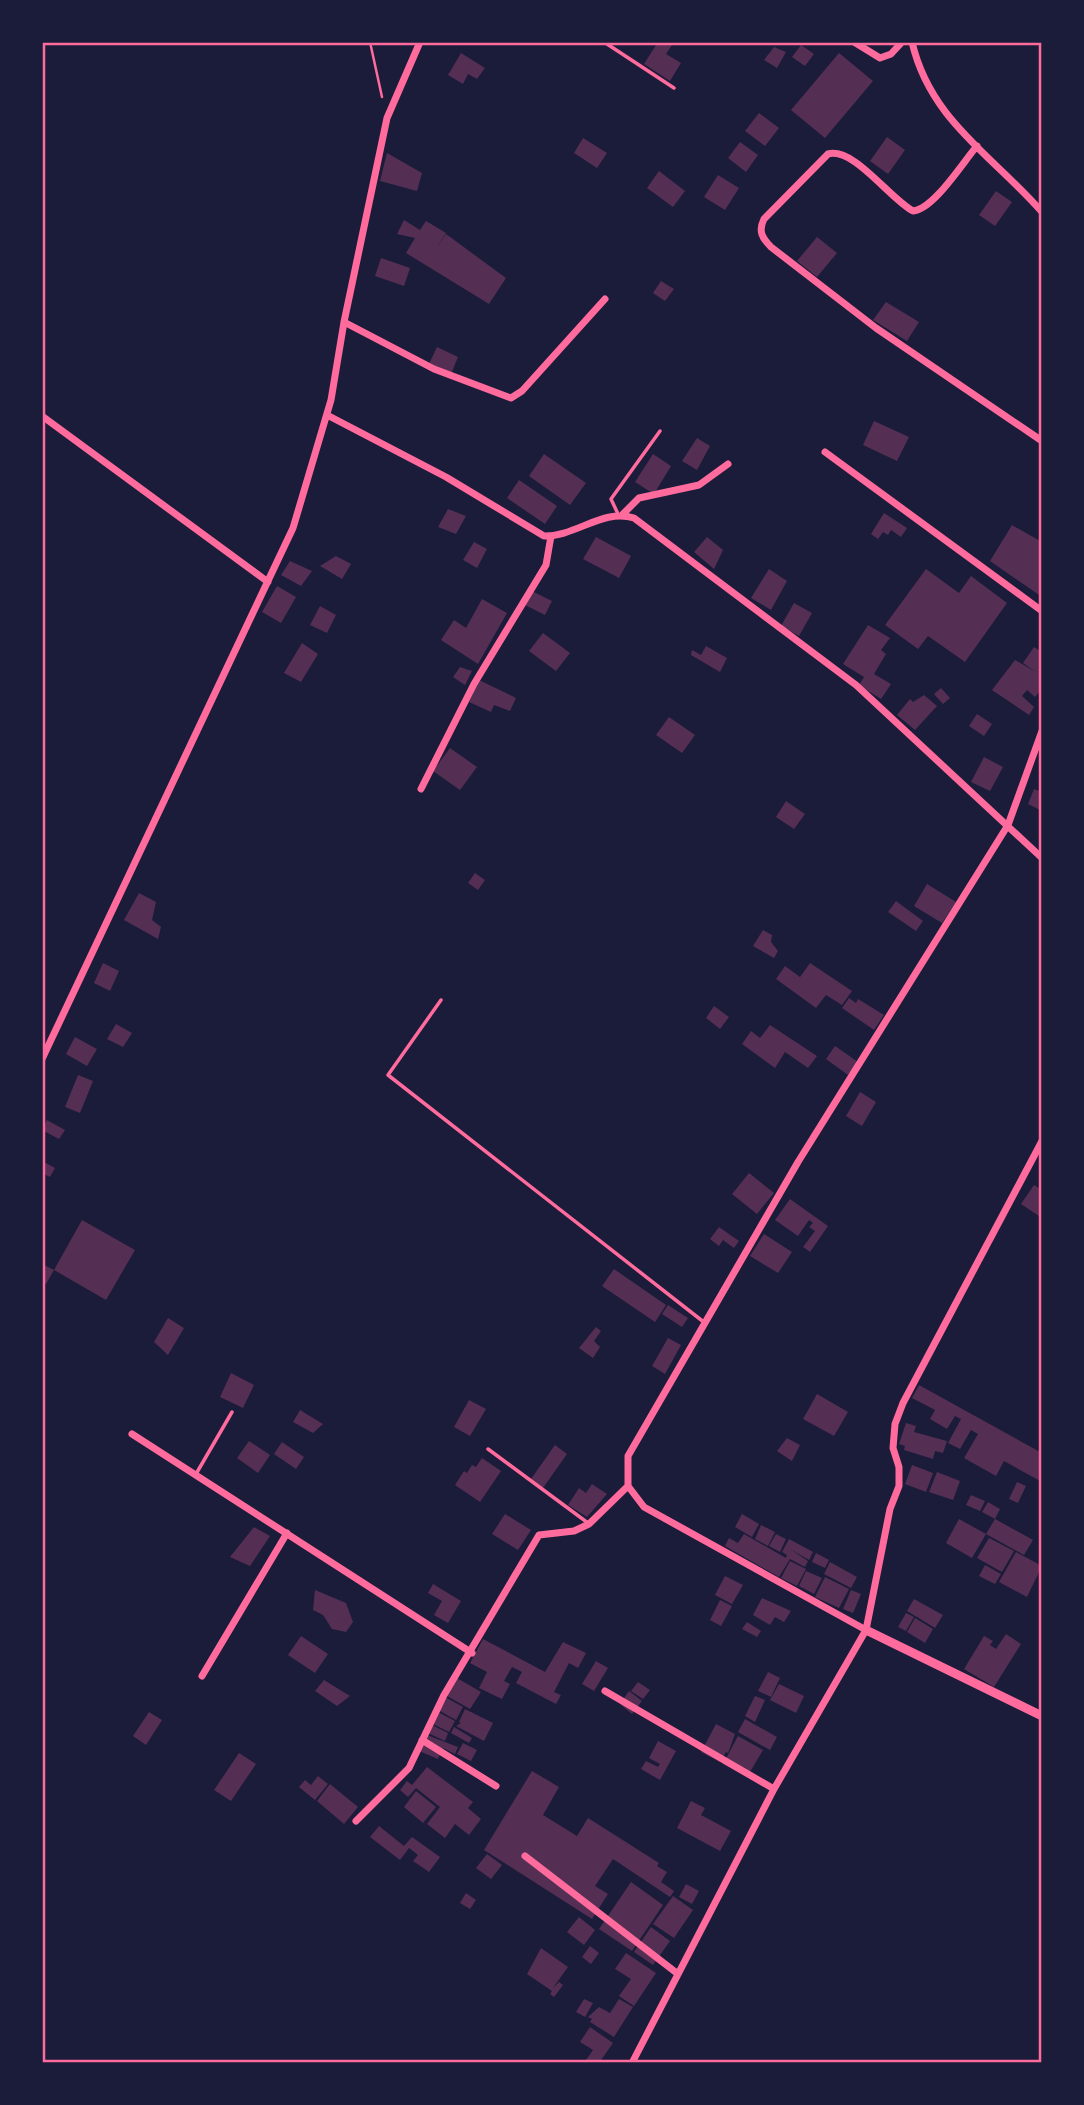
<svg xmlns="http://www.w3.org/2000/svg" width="1084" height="2105" viewBox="0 0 1084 2105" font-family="'Titillium Web',sans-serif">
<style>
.building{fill:#542f53}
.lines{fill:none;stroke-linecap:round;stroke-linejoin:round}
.path{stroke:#ff6b9d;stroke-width:2.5}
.service{stroke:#ff6b9d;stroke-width:3.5}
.minor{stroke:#ff6b9d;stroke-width:7}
.tertiary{stroke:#ff6b9d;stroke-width:9}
.neatline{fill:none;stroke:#ff6b9d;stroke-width:2.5}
</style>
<rect width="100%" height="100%" fill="#1b1b3a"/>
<path class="building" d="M658,42H674L666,54L681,63L670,81L644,64Z
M801,45L814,54L805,66L792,57Z
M774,47L786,52L777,68L764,60Z
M461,53L485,68L477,79L468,74L463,84L448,75Z
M839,53L873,81L825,138L791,110Z
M759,113L779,128L765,146L745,131Z
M887,137L905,150L888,174L870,161Z
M583,138L607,153L597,168L574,153Z
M740,142L758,155L746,172L728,158Z
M387,153L422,173L417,191L380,181Z
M659,171L685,191L673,207L647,188Z
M718,175L739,188L725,210L704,197Z
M996,191L1012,202L995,226L979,215Z
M404,220L420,230L426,221L446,233L436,249L446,234L506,278L489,304L406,253L415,238L397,234Z
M817,237L837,253L817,277L797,261Z
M381,258L410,268L404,286L375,276Z
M661,281L674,289L665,301L653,293Z
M886,302L919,322L907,341L873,320Z
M437,347L458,357L451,374L429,364Z
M874,421L909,437L897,461L863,445Z
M697,438L710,446L697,470L682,461Z
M544,454L586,483L570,505L529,476Z
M653,454L671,466L654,494L635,482Z
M519,480L557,506L545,524L507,498Z
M448,509L466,516L456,534L438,527Z
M884,513L907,528L901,537L891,530L888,535L883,532L878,539L871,534Z
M1012,525L1042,542V597L990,561Z
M596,537L631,556L619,578L583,559Z
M707,537L723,550L714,569L694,552Z
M474,542L487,549L477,568L463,560Z
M336,556L351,564L342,579L320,566Z
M290,561L312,571L301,586L281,575Z
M769,569L787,581L771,610L751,598Z
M926,569L959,593L971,576L1007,603L965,662L928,636L918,649L885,625Z
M277,586L296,597L281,623L262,612Z
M532,591L552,601L545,615L525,605Z
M482,599L507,613L478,664L441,640L454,620L466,628Z
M794,603L812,613L799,636L781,626Z
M320,606L336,615L327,633L310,625Z
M868,625L890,638L881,650L886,654L874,674L891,684L881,699L859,685L864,677L843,664Z
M543,633L570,653L556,671L529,651Z
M302,643L318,654L301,682L284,673Z
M706,646L727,658L720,672L691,655L692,650L701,655Z
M1034,647L1042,652V689L1035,697L1027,690L1022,696L1034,707L1029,715L992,690L1015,660L1036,672L1023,663Z
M460,667L472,671L465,685L453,677Z
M479,680L516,698L510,711L494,705L491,712L469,702Z
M941,688L950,698L943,704L934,694Z
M924,695L937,706L915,730L897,715L910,699L913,702Z
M977,714L992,724L984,736L969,726Z
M669,717L695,735L682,753L656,735Z
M450,748L477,767L460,790L433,771Z
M984,757L1003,767L990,791L971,782Z
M1034,789L1042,792V811L1028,804Z
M786,801L805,814L794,829L776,817Z
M475,873L485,880L478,890L468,883Z
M927,884L956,902L942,923L914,906Z
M139,893L156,902L152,920L161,927L158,939L124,920Z
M896,901L923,921L916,931L888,912Z
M763,930L772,935L771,942L778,951L774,958L753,946Z
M103,963L119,971L110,991L94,983Z
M810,963L852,991L842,1005L826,995L816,1008L776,979L785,966L800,977Z
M849,998L856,1003L858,999L884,1015L874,1030L842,1008Z
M714,1006L729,1017L720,1029L706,1018Z
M116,1024L132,1033L123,1047L107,1039Z
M770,1025L817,1056L808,1068L785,1052L775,1068L742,1044L751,1031L760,1038Z
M75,1037L97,1049L87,1066L66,1054Z
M835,1046L858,1062L848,1075L826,1059Z
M78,1075L93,1081L80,1113L65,1107Z
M860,1092L876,1102L862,1126L846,1116Z
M47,1120L65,1130L59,1139L42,1130Z
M42,1161L55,1168L50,1177L42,1173Z
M749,1173L774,1193L757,1214L732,1194Z
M1034,1185L1042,1190V1218L1021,1204Z
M790,1199L828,1226L810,1252L803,1247L815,1231L809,1227L813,1223L809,1220L798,1236L775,1220Z
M82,1220L135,1250L106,1300L54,1270Z
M719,1227L739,1241L734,1248L723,1240L719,1246L710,1239Z
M764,1234L792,1252L778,1273L750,1256Z
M42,1264L54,1270L46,1284L42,1282Z
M614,1269L666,1305L655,1322L602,1286Z
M668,1305L688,1318L682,1327L662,1314Z
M168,1318L184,1328L168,1355L154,1342Z
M596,1327L601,1331L594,1341L600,1347L593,1358L579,1348Z
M668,1338L681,1345L665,1374L652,1366Z
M231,1373L254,1385L243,1408L220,1397Z
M919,1385L1042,1453V1482L1004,1461L996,1476L964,1458L978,1434L971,1430L960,1449L948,1443L961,1419L955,1416L947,1429L930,1419L935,1410L912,1398Z
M817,1394L848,1412L834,1436L803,1419Z
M469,1400L486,1409L470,1436L454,1427Z
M300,1410L323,1424L313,1433L293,1422Z
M906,1423L916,1426L914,1432L947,1441L943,1453L935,1451L933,1459L904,1450L905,1446L899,1444Z
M787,1438L800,1445L792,1461L777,1451Z
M249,1441L270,1455L258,1473L237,1458Z
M282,1442L304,1457L296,1469L274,1454Z
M555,1445L567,1454L543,1488L531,1479Z
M482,1458L501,1471L480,1502L455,1485L464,1471L467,1473L472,1465L476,1467Z
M912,1465L933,1473L926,1492L905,1484Z
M937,1472L960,1481L953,1500L929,1492Z
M1017,1482L1026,1486L1018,1503L1009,1499Z
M592,1484L607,1494L587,1517L568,1505L579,1488L586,1493Z
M971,1495L985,1501L980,1511L966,1505Z
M988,1502L1000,1509L995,1519L982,1512Z
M505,1514L531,1530L518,1550L492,1534Z
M742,1514L759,1524L752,1537L735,1527Z
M959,1519L986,1534L995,1519L1033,1540L1024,1555L986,1534L972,1558L946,1543Z
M761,1525L775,1532L768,1546L755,1539Z
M254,1527L270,1536L250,1566L230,1557Z
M744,1534L786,1558L787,1555L782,1552L789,1539L813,1552L809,1560L790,1549L808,1561L805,1567L790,1559L779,1577L725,1546L729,1538L738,1543Z
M776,1534L786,1539L780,1552L769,1546Z
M989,1538L1014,1551L1002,1572L977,1558Z
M1016,1552L1042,1566L1027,1597L999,1582Z
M816,1553L829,1560L825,1568L812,1562Z
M790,1561L806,1569L797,1586L781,1578Z
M830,1562L857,1577L851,1588L824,1574Z
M985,1565L1001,1574L995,1584L979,1576Z
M806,1571L822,1578L814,1594L799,1586Z
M725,1576L743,1585L732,1604L715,1595Z
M825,1577L849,1589L839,1608L815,1597Z
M433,1584L461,1601L448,1623L434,1615L442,1601L428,1593Z
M315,1590L346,1603L353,1622L346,1632L332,1629L323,1615L313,1610Z
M851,1590L861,1594L853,1613L843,1609Z
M762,1598L791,1611L784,1622L775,1617L770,1625L753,1615Z
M914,1599L943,1615L935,1628L907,1611Z
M720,1600L732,1606L721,1626L710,1620Z
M906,1613L914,1617L906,1631L898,1627Z
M915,1618L933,1629L925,1643L907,1632Z
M747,1622L761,1631L757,1637L742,1629Z
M1006,1634L1021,1644L994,1687L964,1669L984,1636L993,1641L990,1645L996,1649Z
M301,1636L328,1654L315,1673L288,1655Z
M483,1639L545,1672L563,1642L586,1653L578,1668L569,1663L554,1692L561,1695L556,1704L516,1683L522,1672L512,1667L504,1681L510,1684L502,1699L479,1688L487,1672L470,1663Z
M596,1661L608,1668L594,1691L582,1684Z
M768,1672L780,1678L771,1697L758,1691Z
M457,1678L481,1692L470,1709L447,1696Z
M324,1680L350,1696L337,1706L315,1691Z
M638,1682L650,1690L643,1699L631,1691Z
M779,1684L804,1696L796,1713L770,1700Z
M629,1691L642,1701L632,1714L620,1704Z
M755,1696L765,1700L755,1722L745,1716Z
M445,1697L463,1707L456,1720L438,1710Z
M465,1709L493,1723L484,1741L456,1726L461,1723L459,1722Z
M149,1712L162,1720L146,1745L133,1736Z
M438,1712L455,1721L449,1732L433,1724Z
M745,1719L777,1737L770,1750L738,1732Z
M716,1724L735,1734L728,1753L726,1752L720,1762L701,1752Z
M432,1725L448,1733L445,1741L428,1733Z
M454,1727L472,1738L469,1743L451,1733Z
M427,1735L458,1747L455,1754L443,1748L438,1759L419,1751Z
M738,1736L763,1750L747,1777L723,1764Z
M658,1741L676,1751L660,1780L641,1769L646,1761L658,1767L660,1764L649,1758Z
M463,1743L477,1750L471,1761L457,1754Z
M239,1753L256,1764L231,1801L214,1790Z
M427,1767L473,1802L468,1808L481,1819L469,1835L455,1824L445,1838L427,1824L440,1807L416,1788L408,1797L400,1790L407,1781L412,1785Z
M532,1771L559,1787L543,1815L577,1836L588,1818L659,1863L657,1866L667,1872L661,1882L674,1891L670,1897L613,1859L595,1886L608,1894L592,1919L484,1850Z
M318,1776L328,1784L315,1800L299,1787L305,1780L311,1785Z
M330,1784L358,1807L344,1824L317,1801Z
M416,1791L436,1807L423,1823L404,1807Z
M691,1801L705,1808L701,1815L731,1831L720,1851L677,1828Z
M379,1826L404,1846L412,1837L440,1857L429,1872L413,1861L418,1855L409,1848L400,1860L370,1837Z
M487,1854L502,1865L491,1879L476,1868Z
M631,1882L663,1905L632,1951L599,1929Z
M686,1884L699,1891L692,1904L679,1897Z
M466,1893L476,1900L470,1909L460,1903Z
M673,1896L693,1910L674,1938L653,1924Z
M579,1917L595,1930L584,1945L567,1932Z
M651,1927L670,1941L653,1965L634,1952Z
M590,1946L599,1953L591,1964L582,1957Z
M541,1948L568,1967L553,1988L559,1982L563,1985L554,1997L550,1994L552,1991L527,1974Z
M626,1953L656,1973L634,2006L619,1996L631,1979L615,1969Z
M584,1999L593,2003L585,2017L576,2012Z
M619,1999L633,2007L614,2037L590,2022L592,2019L588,2017L599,2007L610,2013Z
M590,2027L613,2043L599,2063L586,2060L593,2050L580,2042Z"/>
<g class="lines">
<path class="path" d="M370,42L382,97"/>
<path class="service" d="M604,42L674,88
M618,514L611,499L660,431
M441,1000L388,1075L705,1323
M488,1449L588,1523
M196,1474L232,1412"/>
<path class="minor" d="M854,42L880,58L891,54L902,42
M912,42C930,120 992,155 1042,212
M977,146C963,162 934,209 913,211C889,198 854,147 828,154L764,219C758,231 762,238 771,247L876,328L1042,441
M344,322L434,369L511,398L522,391L605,299
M327,415L446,477L544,536C575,537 603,508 634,518L856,685L1042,858
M42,416L268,582
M825,452L1042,611
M623,514L639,498L699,485L728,464
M421,789L474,684L546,565L551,536
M42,1059L293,528L331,400L344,322L387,118L420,42
M132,1434L472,1653
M866,1630L644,1507L628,1486V1456L798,1162L1008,825L1042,731
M202,1676L287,1533
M605,1691L774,1789
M422,1740L496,1786
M356,1821L409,1768L444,1695L539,1535L574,1531L589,1524L628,1486
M525,1856L678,1974
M632,2063L774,1789L866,1630L890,1509L899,1486V1467L893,1448L895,1424L903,1403L1042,1141"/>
<path class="tertiary" d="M866,1630L1042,1716"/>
</g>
<rect width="1084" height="2105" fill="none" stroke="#1b1b3a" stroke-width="88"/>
<rect x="44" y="44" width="996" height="2017" class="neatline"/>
</svg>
